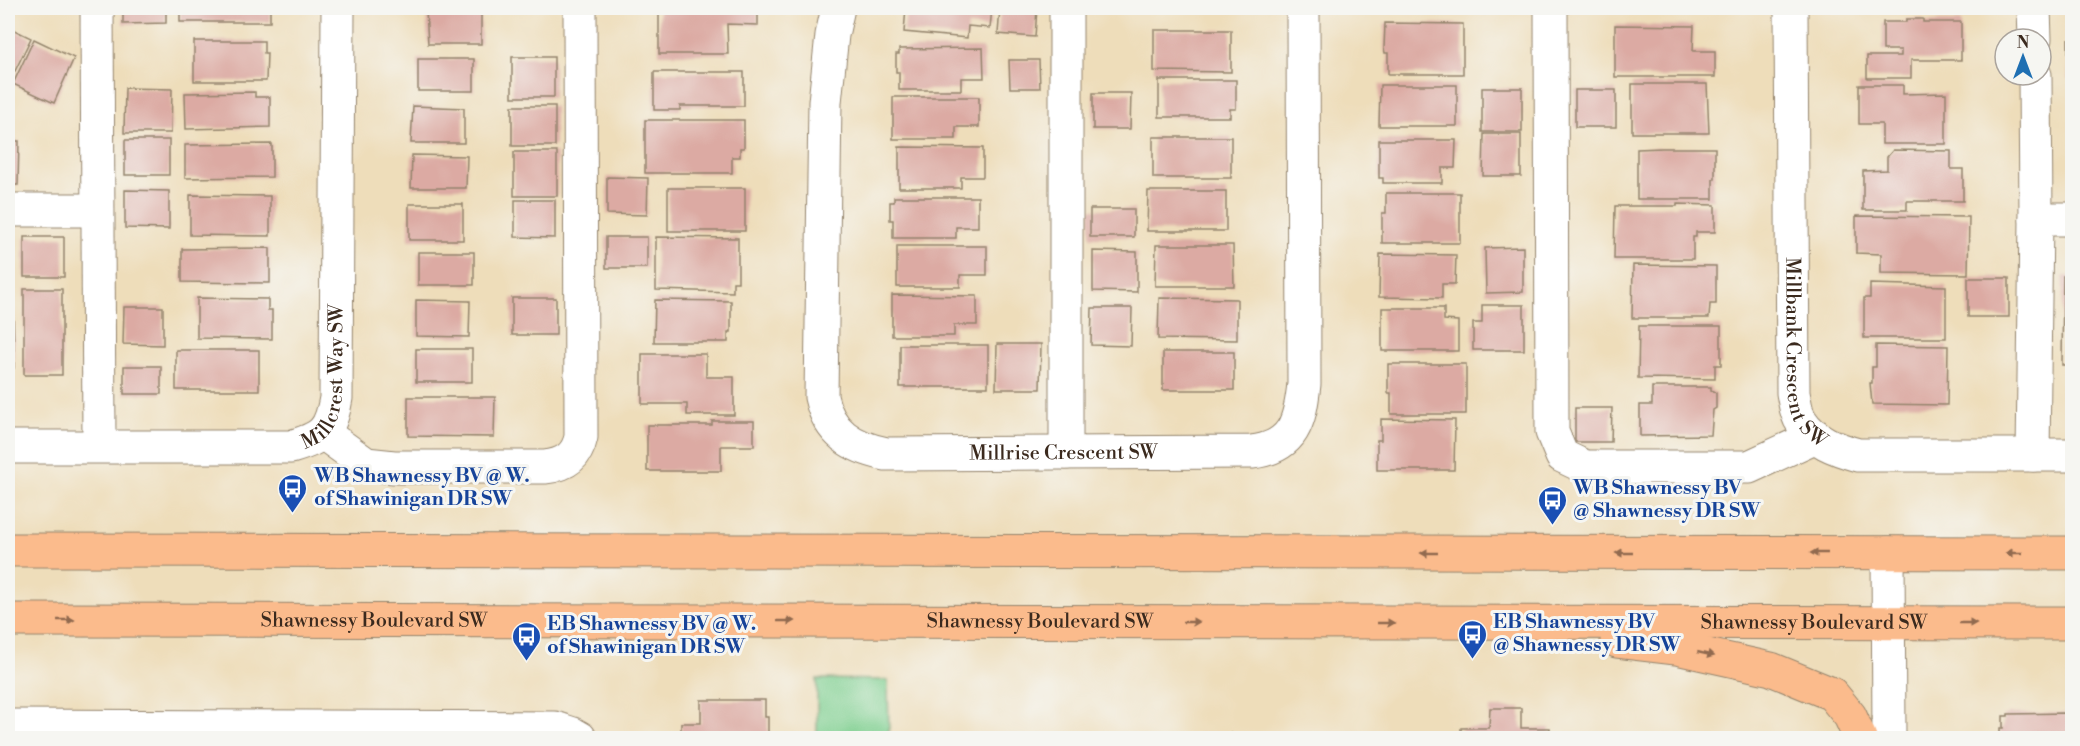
<svg xmlns="http://www.w3.org/2000/svg" width="2080" height="746" viewBox="0 0 2080 746" font-family="'Libre Bodoni',serif">
<style>
.green{fill:#7ecf8f;stroke:#5c7c56;stroke-width:1.5}
.building{fill:#dcaaa3}
.lines{fill:none;stroke-linecap:round;stroke-linejoin:round}
.minor-casing{stroke:#94846c;stroke-width:35}
.major-casing{stroke:#94846c;stroke-width:35}
.minor{stroke:#fff;stroke-width:33}
.major{stroke:#fbbb8c;stroke-width:33}
.oneway{fill:#916b50}
.labels{text-anchor:middle;dominant-baseline:central;stroke-width:6;stroke-linejoin:round;paint-order:stroke}
.street-label{font-size:20px;fill:#3b2a1e;stroke:#f6f6f2}
.transit-label{font-size:20px;font-weight:bold;fill:#164399;stroke:#f6f6f2;text-anchor:start}
</style>
<rect width="100%" height="100%" fill="#f6f6f2"/>
<filter id="ink" filterUnits="userSpaceOnUse"><feTurbulence type="fractalNoise" baseFrequency=".0167" numOctaves="2"/><feDisplacementMap in="SourceGraphic" scale="12" xChannelSelector="R" yChannelSelector="G"/><feConvolveMatrix kernelMatrix="1 2 1 2 8 2 1 2 1" color-interpolation-filters="sRGB"/></filter>
<filter id="wash" filterUnits="userSpaceOnUse"><feTurbulence type="fractalNoise" baseFrequency=".008" numOctaves="4" result="noise"/><feDisplacementMap in="SourceGraphic" scale="24" xChannelSelector="R" yChannelSelector="G"/><feGaussianBlur stdDeviation="1.35" result="paint"/><feColorMatrix in="noise" values="0 0 0 0 0 0 0 0 0 0 0 0 0 0 0 0 0 1.4 0 .05"/><feComposite in="paint" operator="in"/></filter>
<g filter="url(#wash)">
<rect width="100%" height="100%" fill="#eeddba"/>
<path class="green" d="M817,679L888,680L889,738H817Z"/>
<g id="blocks">
<path class="building" d="M123,8H166V23L123,24Z
M180,8H270V22H180Z
M659,8H758V25L727,24L728,54H659Z
M906,8H992L990,28L968,26L967,38L904,32Z
M1000,8H1037L1035,37L998,34Z
M426,10H481V44H428Z
M1906,19H1923V22H1961V60H1911V78H1867V56H1901V50H1883V22H1906Z
M1385,23L1463,24V74H1388V53H1385L1384,48Z
M1615,25L1694,26L1693,51H1715V77H1615Z
M8,27L31,38L15,71L8,68Z
M1154,30H1231V72L1154,71Z
M34,39L74,58L54,103L13,84Z
M2068,39H2072V79H2068Z
M194,41H264V53H267L266,81H194Z
M983,48L984,78H961V90H899V72H896V54H899V49Z
M512,57H554V97H512Z
M418,59H474V91H418Z
M1009,60H1039L1040,88H1010Z
M654,72H744V106H680V110H654Z
M1159,80H1236V109H1230V117H1159Z
M1632,84H1707L1709,133H1632Z
M1380,85H1457V126H1379Z
M1859,85H1903V94L1946,93V144H1882V124H1859Z
M125,88L172,89L171,133H124Z
M1482,88H1522V132H1482Z
M1575,90H1616V127H1575Z
M255,92V97H270V127L186,129L185,93Z
M1093,93H1131L1130,129H1093Z
M893,97H979V127H956V139H893Z
M413,106L464,108V143H411Z
M512,106H555V146H512Z
M645,120H744V148H740V157H732V173H645Z
M1484,134H1521V176H1483Z
M1153,137H1231V178H1153Z
M125,140H169V175H125Z
M1379,140H1456L1455,168H1442V183H1383V178H1379Z
M8,141H19L18,185H8Z
M272,144V177L185,178V145Z
M899,147L983,148V177H961V188H899Z
M1662,148H1715V179H1713V199H1637V149Z
M1893,150L1951,151V169H1963V201H1907V210H1863V171L1887,170V157Z
M514,152H557V196H514Z
M412,155L467,156L466,188H411Z
M607,177L648,178L647,215L607,214Z
M668,188H745V231H668Z
M125,190L169,191V229L125,228Z
M1148,191H1226V231H1147Z
M1386,193H1460V243H1382V213H1386Z
M190,195L270,196V236L190,235Z
M894,197H978V227H956V238H893V220H890V202H894Z
M515,200H555V238L515,237Z
M409,204H463V240H409Z
M1677,204L1715,205V232H1696V237H1693V259H1614L1615,206H1677Z
M1090,209H1134V237H1090Z
M1856,216L1969,217L1968,274L1881,273V254L1856,253Z
M24,237H64V277H24Z
M606,237H647V268H606Z
M656,237L738,238V282H733V292L656,290Z
M8,238H14V274H8Z
M1156,245H1233L1234,286H1155Z
M897,246H987V275H960V287H897Z
M1523,247V292L1486,293L1485,248Z
M270,248V283L182,282V249Z
M1093,251L1137,252V292L1093,291Z
M418,252H474V285H418Z
M1380,254L1456,255L1455,284H1442V298L1379,297Z
M1633,265L1716,266V304H1710L1709,318H1632Z
M2063,276H2072V365H2062Z
M1968,278H2009V317H1968Z
M1870,284L1946,286V338H1864V298H1870Z
M24,289H62V375H24Z
M892,295L977,296V325H954V336H892Z
M8,296H13L14,368H8Z
M197,298L268,299V310H272V339L197,338Z
M512,298H556V335H512Z
M1159,298L1237,299V340L1158,339Z
M416,300L470,301L469,337L416,336Z
M655,300L731,301V332H728V342H654Z
M1482,305H1524V350H1473V323H1482Z
M124,307H163V345L123,344Z
M1092,308H1132L1131,346L1091,345Z
M1382,308H1444V320L1458,321V351H1382Z
M1639,326H1721V365H1715V379L1638,378Z
M997,344H1041L1040,389H996Z
M900,345H988V387H900Z
M1876,345L1948,346L1947,405L1872,404L1870,383H1872V367H1876Z
M416,349H472V382H416Z
M176,350H259V390H176Z
M1163,352H1234V390H1163Z
M642,354H706V377H734V415H687V404H642Z
M1388,364H1466V414H1391V393H1388Z
M124,366H161V394H124Z
M1652,387H1711V390L1716,393V408L1713,410L1711,435L1640,436V405H1652Z
M408,397H495L494,437L408,436Z
M1575,408H1612L1611,442H1575Z
M1381,419L1455,420L1454,470H1377V440H1381Z
M712,421H754V446H721V471H647V425H712Z
M701,700H765V717H768V738H681V723H701Z
M1490,708H1521V728H1550V738H1461V728H1489Z
M2065,713V716H2072V738H2000V728H2003V716H2008V714Z
M1200,733H1231V738H1200Z"/>
</g>
</g>
<g filter="url(#ink)">
<use href="#blocks" fill-opacity="0" stroke="#94846c" stroke-width="1.5"/>
<g class="lines">
<defs>
<g id="minor">
<path d="M97,8L99,446"/>
<path id="s1" d="M838,8L832,35L825,102L821,397C829,433 852,447 886,454L1252,452C1294,447 1300,421 1304,384L1303,8"/>
<path d="M1551,8L1552,432L1562,456L1585,467H1749L1816,436"/>
<path id="s2" d="M1791,8L1793,393C1795,402 1796,414 1801,421C1814,441 1836,449 1858,455H2072"/>
<path d="M2034,8L2035,39"/>
<path d="M8,210H96"/>
<path d="M2036,219H2072"/>
<path d="M323,433L366,464L394,467H545C565,465 577,456 581,437L580,8"/>
<path id="s3" d="M8,447H291C323,437 330,432 336,398L338,8"/>
<path d="M1066,453V8"/>
<path d="M2033,455L2036,219L2035,75"/>
<path d="M1888,553L1889,738"/>
<path d="M8,726L555,728L573,734L580,738"/>
</g>
<g id="major">
<path d="M8,550L2072,553"/>
<path id="s4" d="M8,620L2072,623"/>
<path d="M1617,641L1676,648L1771,669L1832,694L1850,716L1860,738"/>
</g>
</defs>
<use href="#minor" class="minor-casing"/>
<use href="#major" class="major-casing"/>
<use href="#minor" class="minor"/>
<use href="#major" class="major"/>
</g>
<defs><path id="oneway-solid" d="M-6-.8H1V-3.2L6.5 0L1 3.2V.8H-6Z" transform="scale(1.5)"/></defs>
<g class="oneway">
<use href="#oneway-solid" transform="translate(1429 553) rotate(-180)"/>
<use href="#oneway-solid" transform="translate(1624 553) rotate(-180)"/>
<use href="#oneway-solid" transform="translate(1819 553) rotate(-180)"/>
<use href="#oneway-solid" transform="translate(2014 553) rotate(180)"/>
<use href="#oneway-solid" transform="translate(66 620)"/>
<use href="#oneway-solid" transform="translate(786 621)"/>
<use href="#oneway-solid" transform="translate(1191 622)"/>
<use href="#oneway-solid" transform="translate(1386 623)"/>
<use href="#oneway-solid" transform="translate(1968 623)"/>
<use href="#oneway-solid" transform="translate(1706 654) rotate(13)"/>
</g>
</g>
<defs>
<symbol id="bus-pin" viewBox="-11 -11 22 30"><path d="M0 17L-7.5 6A9.5 9.5 0 1 1 7.5 6Z" fill="#1a4fb4" stroke="#f6f6f2"/><path d="M-5-6H5V4H4V6H2V4H-2V6H-4V4H-5ZM-3.5-4V0h7V-4ZM-3.5 1.2v1.5H-2V1.2ZM2 1.2v1.5H3.5V1.2Z" fill="#fff"/></symbol>
</defs>
<g fill-rule="evenodd">
<use href="#bus-pin" x="276" y="472" width="33" height="45"/>
<use href="#bus-pin" x="1536" y="484" width="33" height="45"/>
<use href="#bus-pin" x="1456" y="618" width="33" height="45"/>
<use href="#bus-pin" x="510" y="620" width="33" height="45"/>
</g>
<g class="labels">
<g class="street-label">
<text stroke="none"><textPath href="#s2" startOffset="348">Millbank Crescent SW</textPath></text>
<text stroke="none"><textPath href="#s3" startOffset="372">Millcrest Way SW</textPath></text>
<text stroke="none"><textPath href="#s1" startOffset="660">Millrise Crescent SW</textPath></text>
<text stroke="none"><textPath href="#s4" startOffset="366">Shawnessy Boulevard SW</textPath></text>
<text stroke="none"><textPath href="#s4" startOffset="1032">Shawnessy Boulevard SW</textPath></text>
<text stroke="none"><textPath href="#s4" startOffset="1806">Shawnessy Boulevard SW</textPath></text>
</g>
<g class="transit-label">
<text x="314" y="476">WB Shawnessy BV @ W.<tspan x="314" dy="23">of Shawinigan DR SW</tspan></text>
<text x="1573" y="488">WB Shawnessy BV<tspan x="1573" dy="23">@ Shawnessy DR SW</tspan></text>
<text x="1493" y="622">EB Shawnessy BV<tspan x="1493" dy="23">@ Shawnessy DR SW</tspan></text>
<text x="547" y="624">EB Shawnessy BV @ W.<tspan x="547" dy="23">of Shawinigan DR SW</tspan></text>
</g>
</g>
<rect width="2080" height="746" fill="none" stroke="#f6f6f2" stroke-width="30"/>
<g transform="translate(2023 57)"><circle r="28" fill="#f6f6f2" stroke="#aba49d" stroke-width="1.5"/>
<path d="M0-4.5L10 22L0 15L-10 22Z" fill="#1f6fb2"/>
<text y="-9" font-size="16" font-weight="bold" text-anchor="middle" fill="#3b2a1e">N</text>
</g>
</svg>
